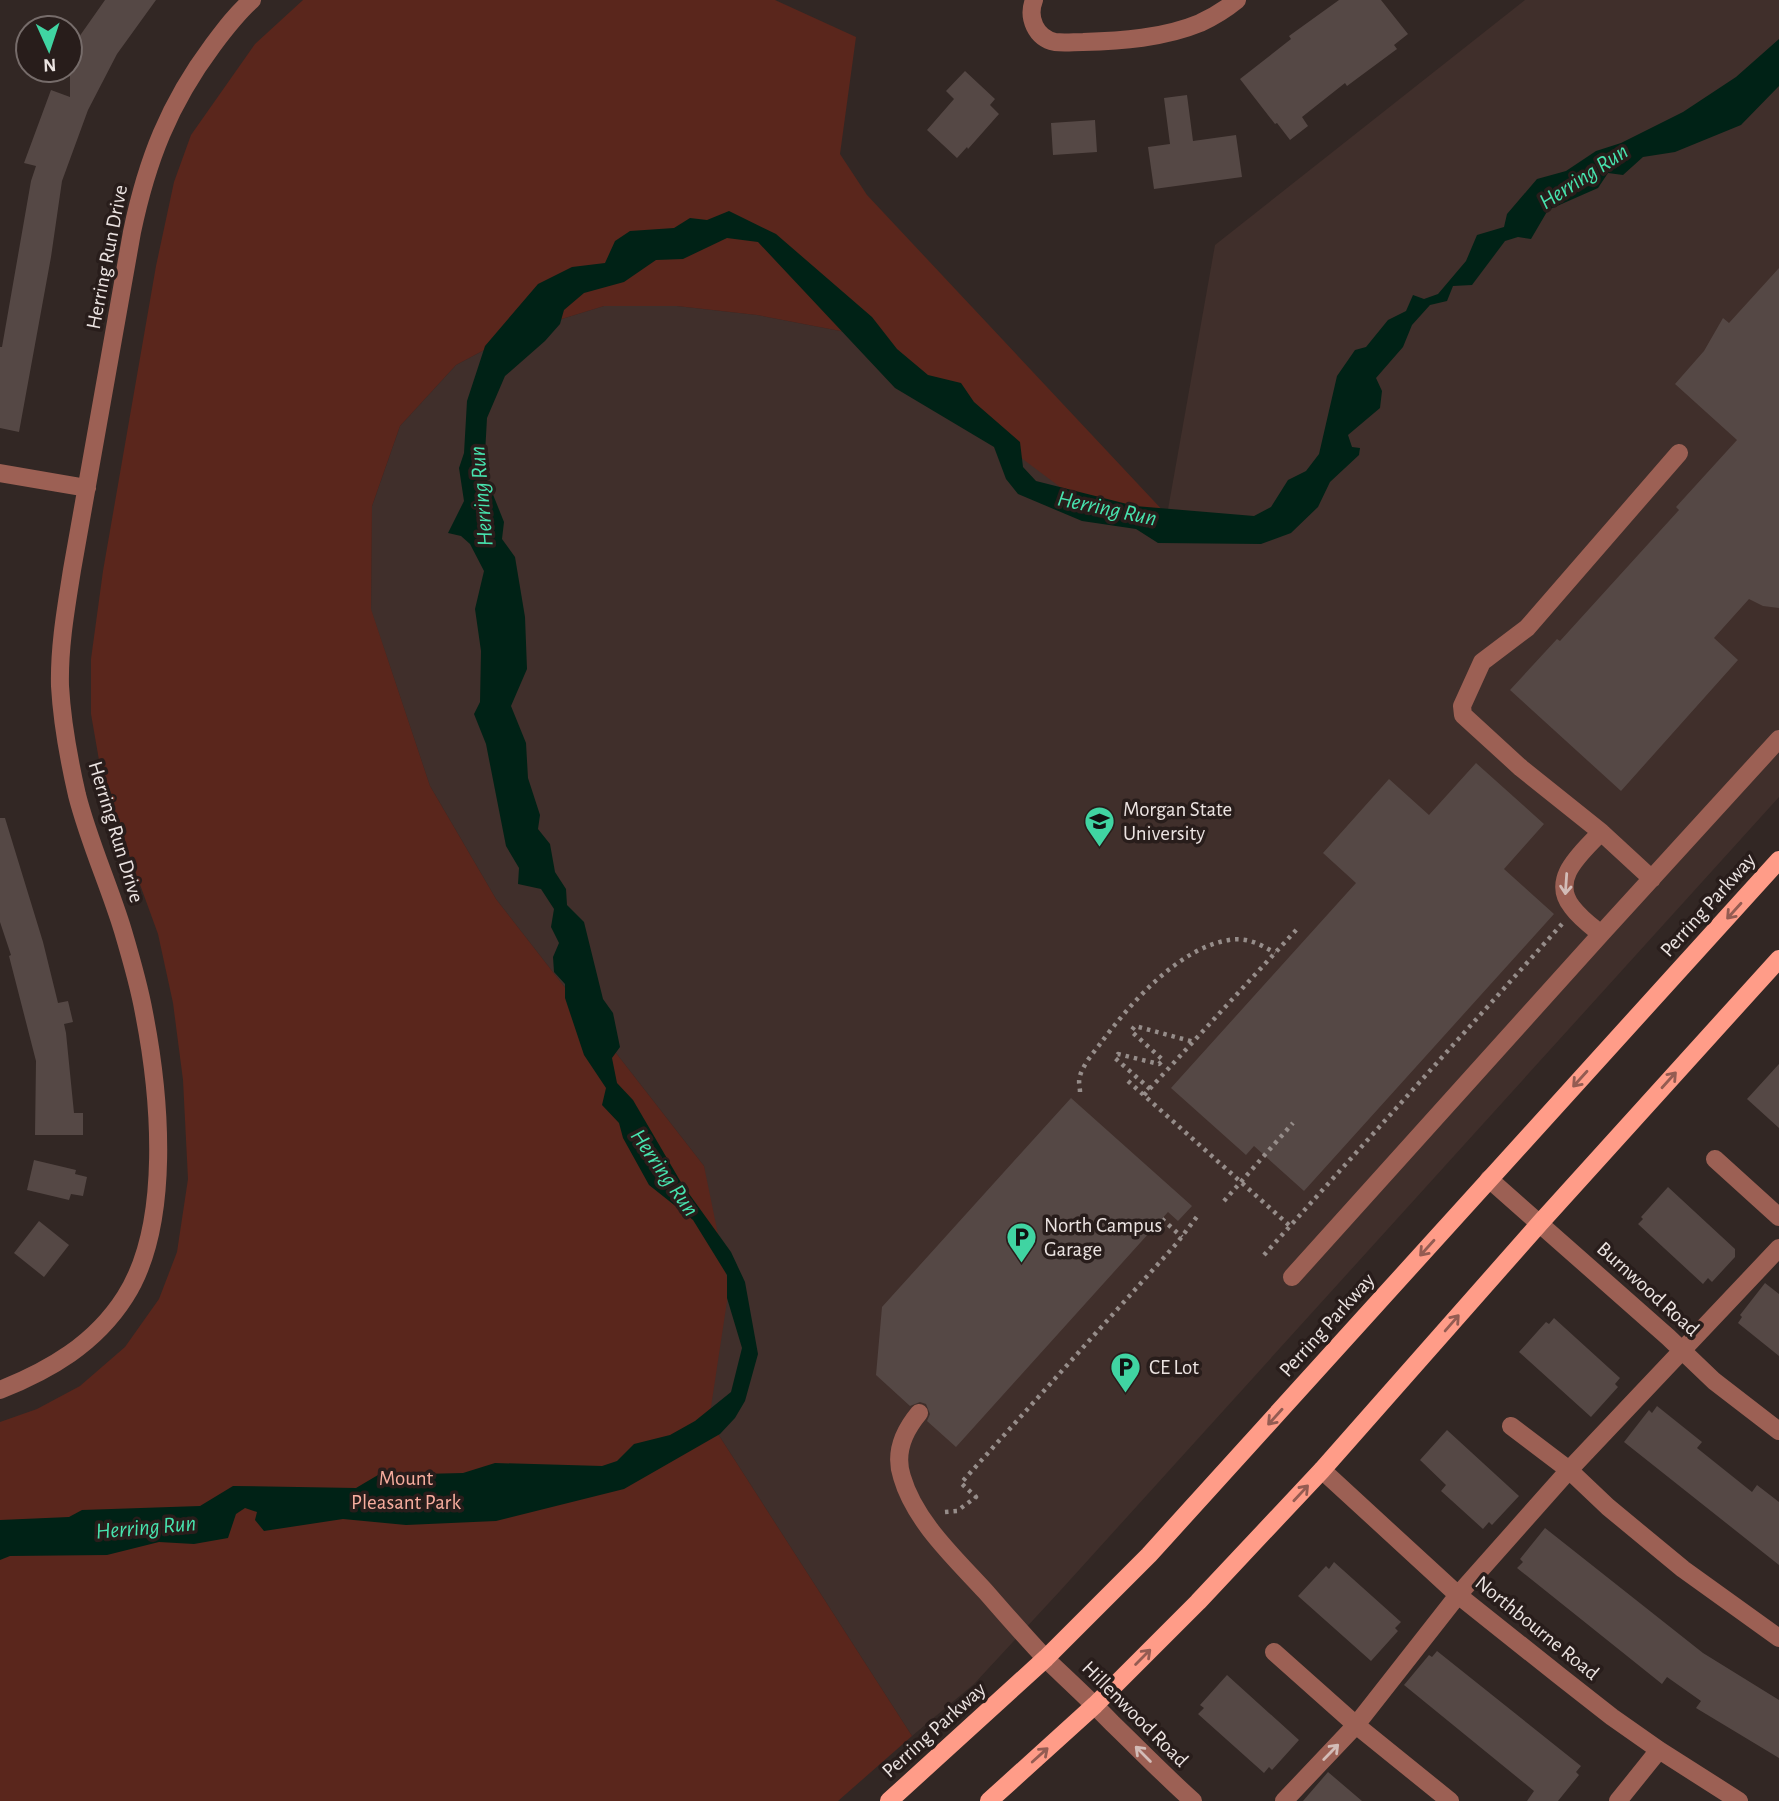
<svg xmlns="http://www.w3.org/2000/svg" width="1779" height="1801" viewBox="0 0 1779 1801" font-family="'Alegreya Sans',sans-serif">
<style>
.built{fill:#402f2b}
.green{fill:#5a261c}
.water{fill:#002216}
.building{fill:#554845}
.lines{fill:none;stroke-linecap:round;stroke-linejoin:round}
.path{stroke:#968d8a;stroke-width:4.5;stroke-dasharray:3.5 5;stroke-linecap:butt}
.minor{stroke:#9c6054;stroke-width:18}
.major{stroke:#ff9c88;stroke-width:18}
.oneway{stroke:#d3bcb7}
.oneway2{stroke:#945c52}
.labels{text-anchor:middle;dominant-baseline:central;stroke-width:7;stroke-linejoin:round;paint-order:stroke}
.street-label{font-size:21px;fill:#ebe3e1;stroke:#281d1b}
.poi-label{font-size:21px;fill:#ebe3e1;stroke:#281d1b;text-anchor:start}
.park-label{font-size:21px;fill:#f7ad9e;stroke:#281d1b}
.water-label{font-size:23px;font-style:italic;fill:#47e3ae;stroke:#281d1b}
</style>
<rect width="100%" height="100%" fill="#322724"/>
<path class="built" d="M1525,0H1779V797L1060,1591L974,1684L912,1736L709,1420L704,1166L496,899L430,786L371,610L372,506L400,426L456,365L516,333L604,306H677L757,315L856,334L1167,515L1215,245Z"/>
<path class="green" d="M303,0H775L856,37L840,154L867,195L1167,515L1092,511L856,334L757,315L677,306H604L516,333L456,365L400,426L372,506L371,609L430,786L496,899L704,1166L729,1288L709,1420L912,1736L838,1801H0V1422L37,1409L80,1386L125,1347L159,1299L177,1252L188,1179L183,1080L173,1003L158,934L103,783L91,714V659L103,571L156,266L174,182L191,135L255,44Z"/>
<path class="water" d="M1779,39V86L1741,125L1675,152L1643,157L1623,175L1608,173L1598,188L1548,210L1531,239L1518,237L1505,241L1472,285L1453,286L1447,301L1430,305L1412,325L1403,347L1376,378L1382,391L1380,408L1348,435L1352,447L1360,448L1359,455L1330,482L1318,507L1291,533L1261,544L1158,543L1136,529L1082,521L1018,494L1006,479L994,447L895,388L758,242L727,238L683,259L656,260L624,282L584,293L564,310L560,324L545,341L505,376L487,418L484,472L504,522L502,539L515,557L525,617L527,669L511,706L526,743L528,778L540,815L538,829L550,844L555,872L566,889L567,905L584,922L603,999L613,1013L620,1047L612,1058L617,1083L633,1100L682,1184L731,1252L745,1282L758,1354L745,1401L735,1418L720,1434L624,1489L496,1521L406,1525L343,1519L264,1531L255,1520L257,1512L245,1508L236,1514L228,1538L194,1544L159,1542L107,1555L10,1556L0,1560V1520L69,1517L82,1510L200,1506L233,1486L356,1488L378,1475L463,1473L495,1463L602,1466L617,1461L634,1444L670,1435L695,1421L731,1392L742,1348L727,1298V1275L693,1220L649,1185L623,1138L619,1123L602,1105L606,1088L584,1055L565,998V984L554,972L553,957L559,943L551,927L554,909L541,889L518,884L519,868L506,846L486,744L474,714L480,702L481,651L475,609L484,571L470,544L461,536L448,533L464,501L459,468L464,453L467,401L485,346L538,284L572,267L605,263L615,241L630,231L674,228L690,218L707,220L729,211L776,234L872,317L897,349L928,375L961,383L974,402L1020,442L1023,467L1036,481L1135,506L1254,516L1271,507L1288,480L1306,471L1319,454L1337,376L1355,350L1366,347L1388,320L1406,311L1413,295L1424,299L1438,294L1466,261L1477,235L1504,227L1507,214L1537,179L1566,171L1596,151L1621,143L1683,112L1736,77Z"/>
<path class="building" d="M105,0H156L117,54L88,110L62,181L51,257L19,432L0,428V347H2L31,181L36,166L24,163L51,90L70,97V32L79,37Z
M1339,0H1381L1408,34L1394,45L1397,49L1347,86L1345,83L1302,117L1308,126L1290,140L1277,123L1275,124L1240,79L1291,39L1289,36Z
M965,71L995,99L990,105L999,114L968,149L967,147L957,158L927,130L954,99L946,91Z
M1187,95L1193,141L1236,135L1242,177L1154,189L1148,147L1170,144L1164,98Z
M1095,120L1097,152L1053,155L1051,123Z
M1779,268V608L1763,606L1749,599L1714,638L1738,660L1621,791L1510,690L1557,639L1560,641L1679,510L1676,507L1737,440L1675,384L1704,351L1723,318L1729,323Z
M1476,763L1544,824L1504,869L1554,914L1304,1191L1254,1146L1246,1155L1171,1088L1356,883L1323,853L1389,779L1429,815Z
M0,818H5L43,942L58,1003L68,1001L73,1022L64,1024L66,1033L74,1113H83V1135H35L36,1061L9,956L11,955L0,922Z
M1779,1064V1128L1747,1099Z
M1071,1098L1192,1206L1178,1221L1168,1212L956,1447L927,1421L930,1414L926,1404L920,1402L910,1406L876,1375L882,1307Z
M34,1160L76,1170L75,1174L87,1177L83,1196L71,1194L69,1200L27,1190Z
M1668,1187L1735,1249V1257L1712,1282L1708,1278L1703,1284L1638,1224L1643,1219L1641,1217Z
M39,1221L69,1245L44,1277L14,1253Z
M1765,1283L1779,1294V1356L1738,1323L1742,1317L1740,1315Z
M1554,1318L1620,1378L1615,1384L1618,1387L1591,1417L1519,1352L1546,1322L1549,1324Z
M1657,1406L1702,1442L1697,1448L1752,1492L1757,1485L1779,1502V1565L1624,1442L1649,1410L1652,1413Z
M1447,1430L1519,1496L1492,1525L1489,1522L1483,1529L1451,1500L1441,1491L1446,1485L1420,1460Z
M1545,1528L1703,1653L1779,1700V1758L1696,1708L1701,1701L1667,1677L1662,1684L1517,1568L1523,1562L1520,1559Z
M1334,1562L1401,1622L1395,1628L1398,1631L1371,1661L1298,1596L1326,1566L1329,1569Z
M1437,1651L1581,1766L1576,1772L1579,1775L1558,1801H1527L1534,1791L1404,1685L1429,1655L1432,1657Z
M1227,1675L1299,1740L1272,1770L1269,1767L1264,1773L1198,1714L1204,1708L1200,1705Z
M1328,1772L1362,1801H1303Z"/>
<g class="lines">
<path class="path" d="M1128,1081L1290,1226
M1150,1089L1115,1058L1118,1054L1159,1064L1163,1060L1131,1031L1135,1026L1194,1042
M1080,1092C1080,1087 1078,1081 1080,1076C1083,1065 1093,1053 1100,1044C1129,1005 1178,948 1229,940C1247,937 1260,944 1275,953
M1144,1095L1298,928
M1224,1201L1293,1123
M1162,1219L1182,1237
M1264,1255L1562,924
M945,1512L957,1511L976,1497L961,1483L1177,1243L1199,1214"/>
<path class="minor" d="M1034,0C1027,18 1036,38 1055,42C1064,43 1074,42 1083,42C1121,41 1164,38 1200,23C1213,17 1226,9 1237,0
M0,473L87,488
M1652,879L1601,832L1521,768L1463,715L1462,706L1482,662L1527,628L1679,453
M1601,934C1591,926 1580,918 1572,907C1549,878 1583,852 1601,832
M1715,1159L1779,1217
M1489,1179L1668,1337L1714,1381L1779,1431
M1292,1277L1601,934L1779,739
M0,1390C50,1370 95,1344 125,1297C172,1224 160,1095 144,1013C139,985 131,958 123,931C109,885 89,842 77,795C69,760 62,722 60,686C59,647 66,608 72,570L132,232C147,160 169,104 213,45C225,29 237,13 252,0
M919,1413C904,1431 894,1453 902,1477C915,1522 956,1559 986,1592C1006,1615 1026,1638 1047,1660C1069,1681 1091,1701 1112,1723C1139,1749 1165,1776 1193,1801
M1511,1426L1569,1470L1608,1507L1683,1569L1779,1638
M1322,1470L1458,1595L1561,1677L1612,1717L1659,1750L1739,1801
M1274,1652L1356,1725L1450,1801
M1284,1801L1356,1725L1458,1595L1569,1470L1779,1248
M1618,1801L1659,1750"/>
<path class="major" d="M889,1801L1046,1658L1149,1555L1779,860
M989,1801L1095,1705L1198,1602L1322,1470L1540,1223L1779,959"/>
</g>
<defs><path id="oneway-shaft" d="M-6 0H5M1.5-3L5.5 0L1.5 3" fill="none" stroke-width="1.6" stroke-linecap="round" stroke-linejoin="round" transform="scale(1.75)"/></defs>
<g class="oneway">
<use href="#oneway-shaft" transform="translate(1566 884) rotate(94)"/>
<use href="#oneway-shaft" transform="translate(1331 1752) rotate(-46)"/>
<use href="#oneway-shaft" transform="translate(1143 1754) rotate(-135)"/>
</g>
<g class="oneway2">
<use href="#oneway-shaft" transform="translate(1734 911) rotate(132)"/>
<use href="#oneway-shaft" transform="translate(1580 1079) rotate(132)"/>
<use href="#oneway-shaft" transform="translate(1669 1080) rotate(-48)"/>
<use href="#oneway-shaft" transform="translate(1427 1248) rotate(132)"/>
<use href="#oneway-shaft" transform="translate(1452 1323) rotate(-49)"/>
<use href="#oneway-shaft" transform="translate(1275 1417) rotate(132)"/>
<use href="#oneway-shaft" transform="translate(1301 1493) rotate(-47)"/>
<use href="#oneway-shaft" transform="translate(1143 1657) rotate(-45)"/>
<use href="#oneway-shaft" transform="translate(1040 1755) rotate(-42)"/>
</g>
<defs>
<symbol id="university-pin" viewBox="-11 -11 22 30"><path d="M0 17L-7.5 6A9.5 9.5 0 1 1 7.5 6Z" fill="#40d4a2" stroke="#281d1b"/><path d="M0-5L7-2L0 1L-7-2ZM-4 1L0 2.5L4 1V4Q0 6-4 4Z" fill="#111"/></symbol>
<symbol id="parking-pin" viewBox="-11 -11 22 30"><path d="M0 17L-7.5 6A9.5 9.5 0 1 1 7.5 6Z" fill="#40d4a2" stroke="#281d1b"/><path d="M-3.5-5.5H1a3.5 3.5 0 0 1 0 7H-1V5.5H-3.5ZM-1-3.4V-.6H.8a1.4 1.4 0 0 0 0-2.8Z" fill="#111"/></symbol>
</defs>
<g fill-rule="evenodd">
<use href="#university-pin" x="1082" y="804" width="35" height="47"/>
<use href="#parking-pin" x="1004" y="1220" width="35" height="47"/>
<use href="#parking-pin" x="1108" y="1350" width="35" height="47"/>
</g>
<g class="labels">
<g class="street-label">
<text transform="translate(107 257) rotate(-79)">Herring Run Drive</text>
<text transform="translate(116 832) rotate(73)">Herring Run Drive</text>
<text transform="translate(1708 905) rotate(-48)">Perring Parkway</text>
<text transform="translate(1648 1289) rotate(42)">Burnwood Road</text>
<text transform="translate(1327 1325) rotate(-48)">Perring Parkway</text>
<text transform="translate(1537 1628) rotate(39)">Northbourne Road</text>
<text transform="translate(1135 1714) rotate(45)">Hillenwood Road</text>
<text transform="translate(934 1730) rotate(-42)">Perring Parkway</text>
</g>
<g class="poi-label">
<text x="1123" y="809">Morgan State<tspan x="1123" dy="24">University</tspan></text>
<text x="1044" y="1225">North Campus<tspan x="1044" dy="24">Garage</tspan></text>
<text x="1149" y="1367">CE Lot</text>
</g>
<g class="park-label">
<text x="406" y="1478">Mount<tspan x="406" dy="24">Pleasant Park</tspan></text>
</g>
<g class="water-label">
<text transform="translate(1584 177) rotate(-33)">Herring Run</text>
<text transform="translate(482 496) rotate(-95)">Herring Run</text>
<text transform="translate(1107 509) rotate(12)">Herring Run</text>
<text transform="translate(664 1173) rotate(55)">Herring Run</text>
<text transform="translate(146 1528) rotate(-5)">Herring Run</text>
</g>
</g>
<g transform="translate(49 49) rotate(177)"><circle r="33" fill="#281d1b" stroke="#766c6a" stroke-width="2"/>
<path d="M0-5L12 26L0 18L-12 26Z" fill="#40d4a2"/>
<text y="-10" font-size="19" font-weight="bold" text-anchor="middle" fill="#ebe3e1">N</text>
</g>
</svg>
